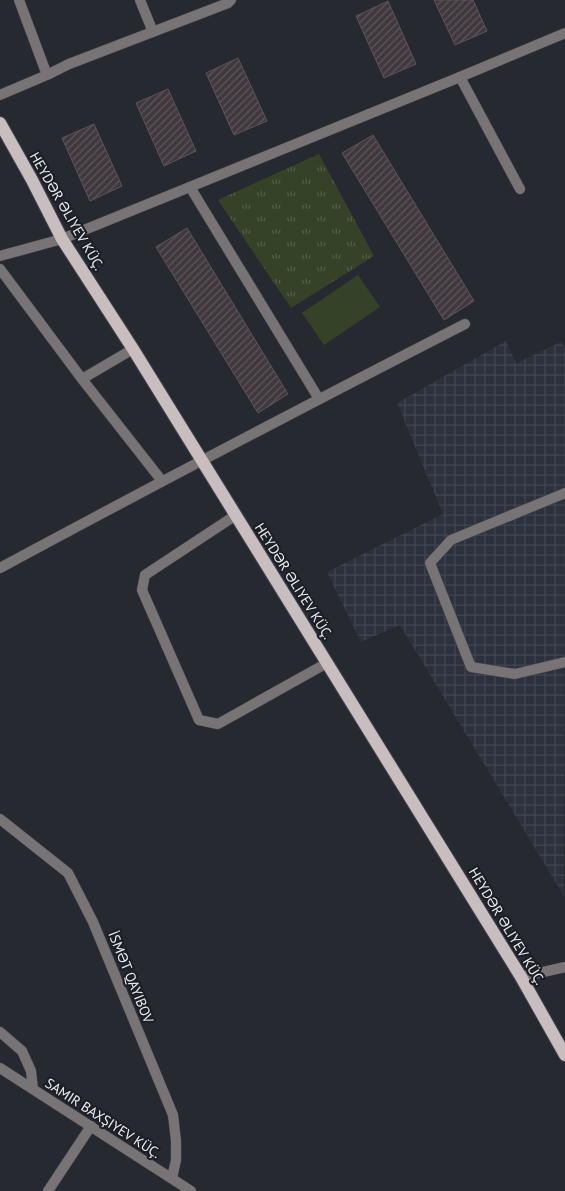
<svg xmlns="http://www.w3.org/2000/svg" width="565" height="1191" viewBox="0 0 565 1191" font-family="'PT Sans',sans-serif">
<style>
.industrial{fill:url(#industrial-grid)}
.park{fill:url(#park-tufts)}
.pitch{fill:#354228}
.building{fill:url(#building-hatch);stroke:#5c5459}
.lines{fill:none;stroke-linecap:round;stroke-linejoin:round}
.lane-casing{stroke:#42444b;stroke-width:11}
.street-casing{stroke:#42444b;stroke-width:11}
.primary-casing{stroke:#42444b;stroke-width:14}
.lane{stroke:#787374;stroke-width:10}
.street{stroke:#787374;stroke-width:10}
.primary{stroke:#c8bec0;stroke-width:12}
.labels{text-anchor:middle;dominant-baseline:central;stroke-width:4.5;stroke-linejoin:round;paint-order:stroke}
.street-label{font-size:14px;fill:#ebedf2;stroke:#1d1f26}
</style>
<defs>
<pattern id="industrial-grid" width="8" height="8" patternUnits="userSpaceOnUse" patternTransform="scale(1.25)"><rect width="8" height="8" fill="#2c313d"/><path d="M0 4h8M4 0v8" fill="none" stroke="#404550"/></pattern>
<pattern id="park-tufts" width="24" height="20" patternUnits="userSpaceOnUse" patternTransform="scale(1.25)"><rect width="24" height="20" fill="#354228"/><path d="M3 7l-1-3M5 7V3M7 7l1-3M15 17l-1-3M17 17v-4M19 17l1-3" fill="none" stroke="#525e48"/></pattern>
<pattern id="building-hatch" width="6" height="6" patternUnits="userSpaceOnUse" patternTransform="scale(1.25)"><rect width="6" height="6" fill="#40383d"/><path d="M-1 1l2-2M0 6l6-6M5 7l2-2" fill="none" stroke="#5c555a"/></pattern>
</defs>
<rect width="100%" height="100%" fill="#262930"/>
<path class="industrial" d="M506,341L516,363L561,342L565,348L564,896L400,625L361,642L327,572L443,514L397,403Z"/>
<path class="park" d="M319,154L374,256L291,308L218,200Z"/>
<path class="pitch" d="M358,275L380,307L324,345L302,313Z"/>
<path class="building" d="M434,0H473L487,31L455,45Z
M388,1L416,64L384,78L356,16Z
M238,58L267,121L234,135L206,73Z
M168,89L196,151L164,166L136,103Z
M94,124L122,186L90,201L62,138Z
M373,135L474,301L444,320L342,153Z
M187,228L288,394L258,413L156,247Z"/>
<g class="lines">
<defs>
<path id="lane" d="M460,77L520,189
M190,187L319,399
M565,493L451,540L430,563L471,667L515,674L565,662
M236,515L145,575L142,590L199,720L218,724L327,663"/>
<path id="street" d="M19,0L47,75
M140,0L153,32
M0,95L47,75L69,64L228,3L231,0
M0,256L62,239L460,77L565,33
M0,269L82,379L162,481
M82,379L133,349
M0,568C154,485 309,404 465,324
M0,819L68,873L93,922L173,1115L176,1141V1160L172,1178
M521,977L565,967
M0,1032L22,1051L31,1071L33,1089
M0,1068L191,1191
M48,1191L91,1126"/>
<path id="primary" d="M0,123L32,180L62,239L133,349L521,977L565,1055"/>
</defs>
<use href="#lane" class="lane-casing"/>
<use href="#street" class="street-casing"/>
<use href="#primary" class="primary-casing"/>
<use href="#lane" class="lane"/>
<use href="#street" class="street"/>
<use href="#primary" class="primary"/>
</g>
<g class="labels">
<g class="street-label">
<text transform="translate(67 211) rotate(60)">HEYDƏR ƏLIYEV KÜÇ.</text>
<text transform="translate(294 581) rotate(58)">HEYDƏR ƏLIYEV KÜÇ.</text>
<text transform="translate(507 926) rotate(59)">HEYDƏR ƏLIYEV KÜÇ.</text>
<text transform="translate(131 977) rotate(68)">İSMƏT QAYIBOV</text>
<text transform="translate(103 1118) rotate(33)">SAMIR BAXŞIYEV KÜÇ.</text>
</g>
</g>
</svg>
